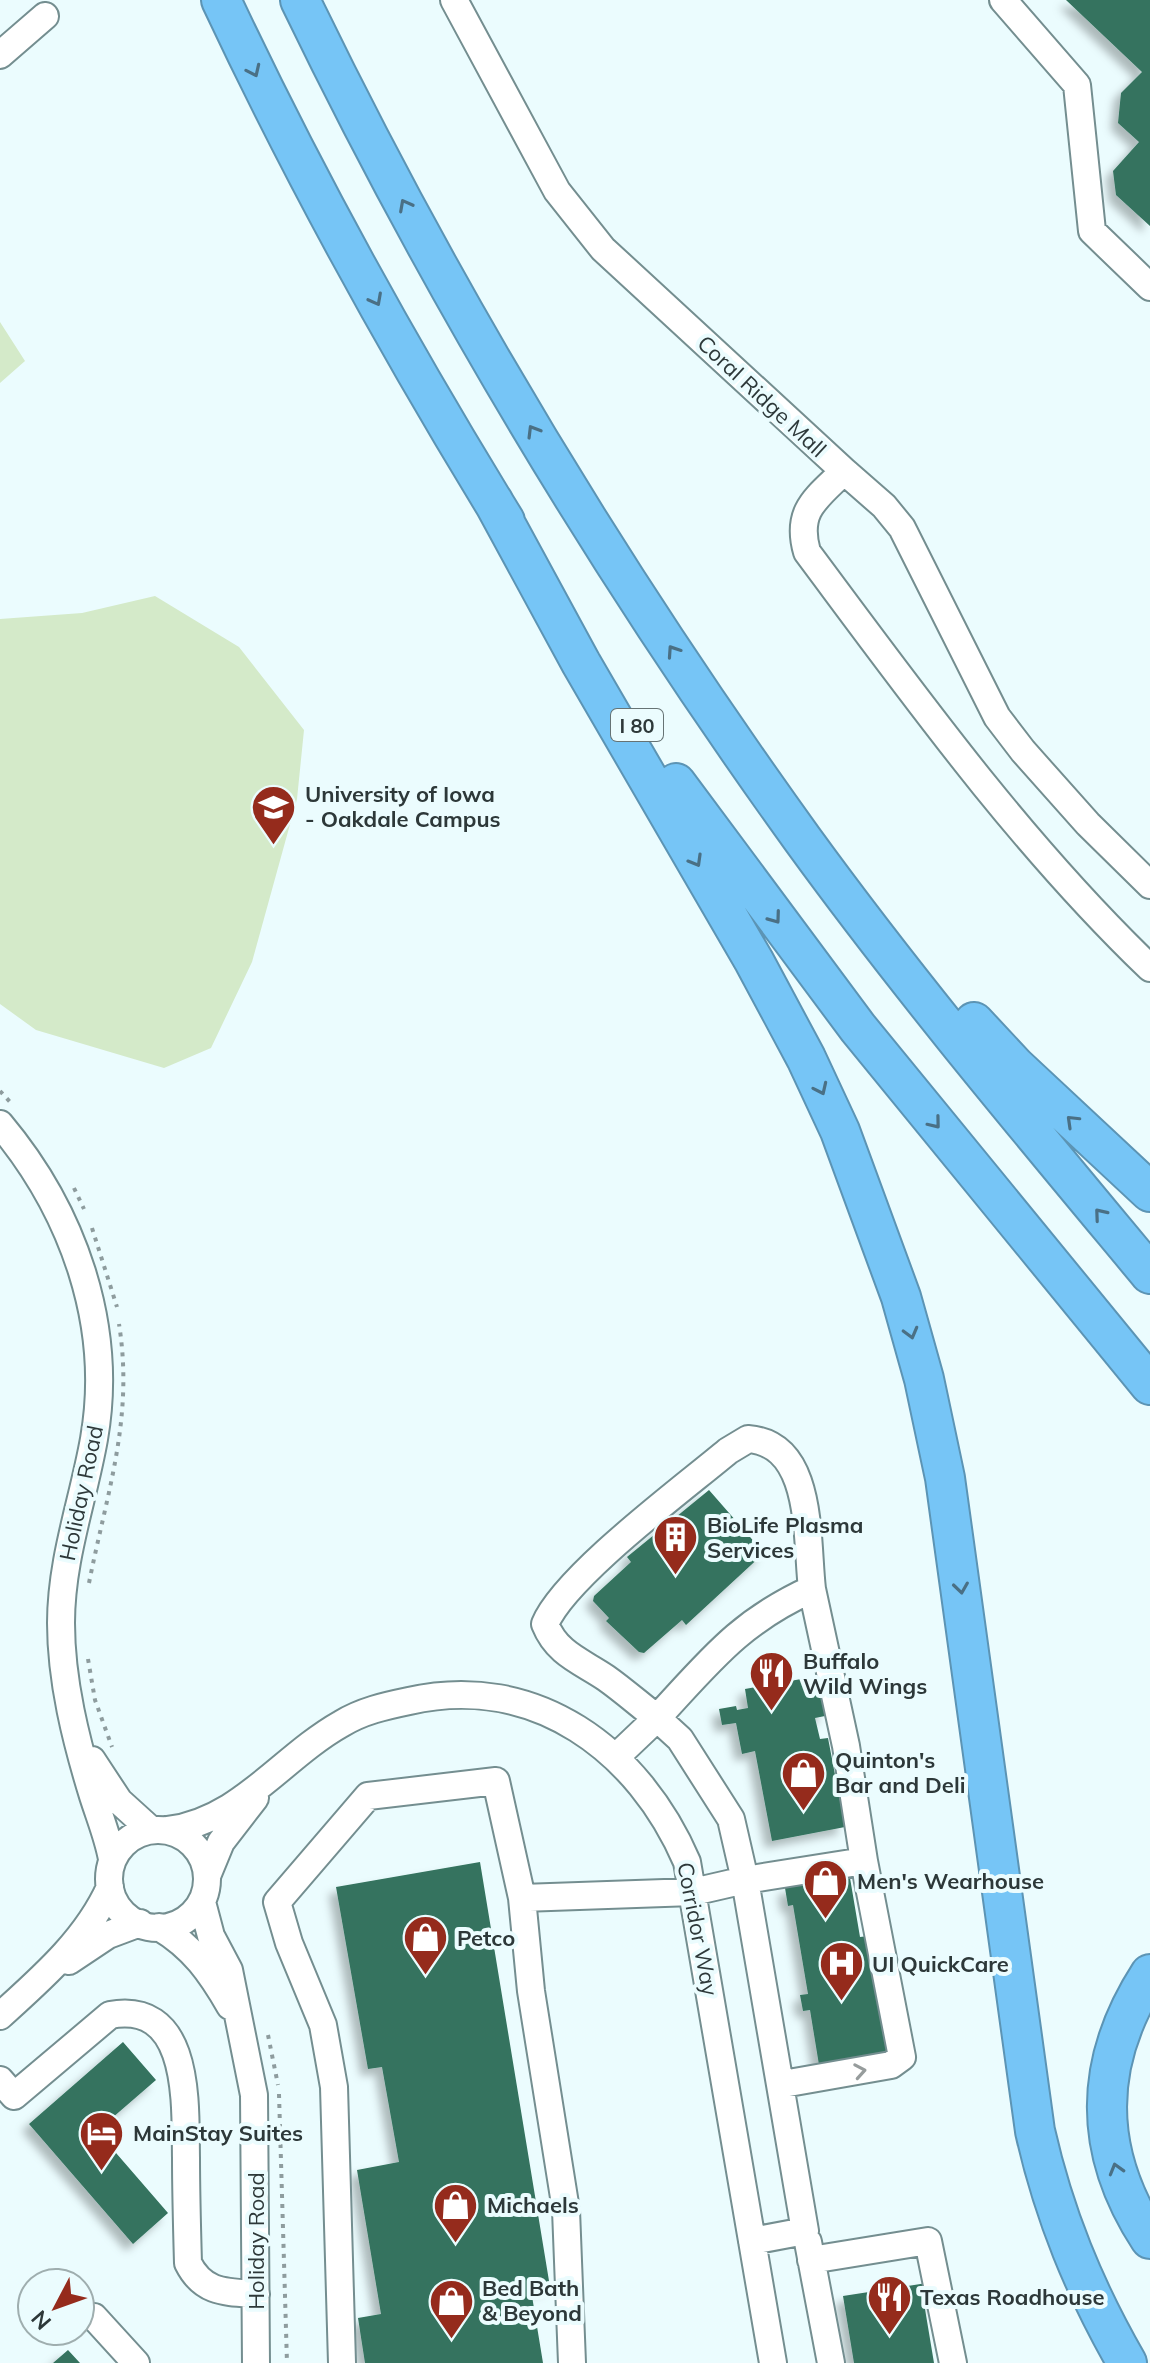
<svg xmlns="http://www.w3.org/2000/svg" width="1150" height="2363" viewBox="0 0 1150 2363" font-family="Mulish,sans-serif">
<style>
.green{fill:#d4eac9}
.building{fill:#34735e;filter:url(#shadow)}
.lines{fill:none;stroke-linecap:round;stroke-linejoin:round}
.minor-casing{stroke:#748e90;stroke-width:30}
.highway-casing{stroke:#5c94b4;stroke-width:42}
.path{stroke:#8e9c9e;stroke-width:4;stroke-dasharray:4 6;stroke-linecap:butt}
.minor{stroke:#fff;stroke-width:26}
.highway{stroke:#76c5f6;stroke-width:38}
.oneway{stroke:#4a7085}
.oneway2{stroke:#969c9c}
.labels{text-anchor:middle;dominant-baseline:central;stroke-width:8;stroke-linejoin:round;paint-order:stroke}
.shield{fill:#ebfcfe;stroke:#667374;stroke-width:2}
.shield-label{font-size:20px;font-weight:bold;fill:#2d3839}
.street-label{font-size:22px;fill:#2d3839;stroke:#ebfcfe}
.poi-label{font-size:22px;font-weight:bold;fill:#2d3839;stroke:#ebfcfe;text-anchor:start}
</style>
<defs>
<filter id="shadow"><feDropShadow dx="-7" dy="7" stdDeviation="4" flood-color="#0004"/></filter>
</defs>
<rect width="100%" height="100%" fill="#ebfcfe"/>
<path class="green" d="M0,322L25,361L0,383Z
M155,596L239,647L304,730L297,799L252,962L211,1048L164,1068L36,1030L0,1004V619L82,613Z"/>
<path class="building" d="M1066,0H1150V226L1116,195L1113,171L1139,142L1118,123L1121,93L1142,72Z
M709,1490L764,1553L686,1625L682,1620L644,1653L639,1652L606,1621L609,1618L593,1601L594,1596L631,1562L627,1557Z
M807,1678L809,1687L819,1685L825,1716L815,1718L820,1739L828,1738L845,1827L772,1841L755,1751L742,1754L736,1723L722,1725L719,1709L736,1706L737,1710L748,1708L745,1689Z
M480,1862L550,2287L531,2290L543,2363H365L358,2318L381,2314L357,2170L399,2162L382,2067L368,2069L336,1887Z
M850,1878L860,1937L869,1936L890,2059L820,2071L810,2010L803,2011L800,1995L808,1994L793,1905L788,1906L785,1888Z
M123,2042L156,2080L97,2131L168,2213L133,2244L29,2124Z
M927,2283L931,2308L925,2309L934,2363H854L843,2296Z
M68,2350L80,2363H53Z"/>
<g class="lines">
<defs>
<path id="minor" d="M454,0L557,191L603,249L844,471C817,498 795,510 807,552C915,697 1020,843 1150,968
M1003,0L1077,85L1092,231L1150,287
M0,55L45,16
M844,471L884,506L902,528L997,717L1023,751L1088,824L1150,885
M0,1124C73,1211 114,1325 94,1439C83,1501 61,1559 61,1623C61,1681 76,1741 93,1796C100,1818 108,1837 112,1859
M748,1439C814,1444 806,1538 812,1589C739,1622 710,1661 657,1718C640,1705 623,1690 606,1678C581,1661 557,1654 545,1624C565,1576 684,1488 728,1451Z
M616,1757L657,1718L680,1739L731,1819L745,1880L864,1861L846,1746L812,1589
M92,1760L119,1801L151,1830
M109 1879a49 49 0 1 1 98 0a49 49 0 1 1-98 0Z
M168,1830C240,1821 281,1758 341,1724C362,1711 385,1706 409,1701C535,1672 639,1750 687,1862L773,2363
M207,1876L221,1842L255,1798
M202,1902L211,1936L229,1970L254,2095L256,2363
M159,1927C193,1947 211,1973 230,2006
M69,1961L108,1935L140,1923
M0,2016C42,1978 87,1939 110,1887
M0,2080L14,2096L110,2015C192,2000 185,2106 186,2158C186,2193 187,2228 188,2263C203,2293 225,2292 256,2294
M783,2084L891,2065L902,2057L864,1861
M808,2242L831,2363
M811,2260L928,2241L953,2363
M94,2317L136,2363
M342,2363L334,2087L323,2025L289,1943L277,1902L368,1796L496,1781L522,1898
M572,2363L566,2210L531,1991L522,1898L693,1892L745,1880L805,2231L752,2241"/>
<path id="highway" d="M221,0C305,179 401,352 505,521
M300,0C442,294 612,575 803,840C912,990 1032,1132 1150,1274
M493,501L581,663L754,961L806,1058L840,1131L901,1297L924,1379L945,1478L1035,2131C1054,2215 1084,2288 1127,2363
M676,783L858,1028L1150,1385
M974,1022L1015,1066L1150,1192
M1150,1974C1093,2062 1092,2151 1150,2239"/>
</defs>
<use href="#minor" class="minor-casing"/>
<use href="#highway" class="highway-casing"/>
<path class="path" d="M0,1091L12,1104
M74,1188L84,1209
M92,1228L117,1307
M89,1583C107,1492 134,1418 119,1324
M88,1659L95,1700L112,1747
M268,2035L278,2085
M279,2094L287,2363"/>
<use href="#minor" class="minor"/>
<use href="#highway" class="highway"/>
</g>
<defs><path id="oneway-chevron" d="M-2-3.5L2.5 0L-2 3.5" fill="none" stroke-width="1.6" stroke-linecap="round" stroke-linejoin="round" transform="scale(2)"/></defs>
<g class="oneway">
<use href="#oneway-chevron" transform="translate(254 71) rotate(65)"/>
<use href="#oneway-chevron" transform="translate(405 205) rotate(-118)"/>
<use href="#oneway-chevron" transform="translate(376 300) rotate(62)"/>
<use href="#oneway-chevron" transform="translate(533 431) rotate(-121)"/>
<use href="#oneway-chevron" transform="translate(673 651) rotate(-124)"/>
<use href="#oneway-chevron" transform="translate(696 861) rotate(60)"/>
<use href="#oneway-chevron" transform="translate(775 918) rotate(54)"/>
<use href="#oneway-chevron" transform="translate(821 1089) rotate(65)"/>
<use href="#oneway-chevron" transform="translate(1072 1121) rotate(-136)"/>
<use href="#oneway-chevron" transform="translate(935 1123) rotate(51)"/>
<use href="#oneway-chevron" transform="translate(1100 1214) rotate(-130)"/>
<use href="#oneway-chevron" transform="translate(911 1333) rotate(75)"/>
<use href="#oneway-chevron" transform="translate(961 1588) rotate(82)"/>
<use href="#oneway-chevron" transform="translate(1116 2169) rotate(-106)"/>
</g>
<use class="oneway2" href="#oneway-chevron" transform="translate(860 2071) rotate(-10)"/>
<defs>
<symbol id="university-pin" viewBox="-11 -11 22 30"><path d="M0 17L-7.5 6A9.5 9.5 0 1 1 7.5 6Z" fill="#952b1c" stroke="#ebfcfe"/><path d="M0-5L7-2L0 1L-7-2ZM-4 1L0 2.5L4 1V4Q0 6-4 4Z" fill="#fff"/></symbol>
<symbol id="building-pin" viewBox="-11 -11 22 30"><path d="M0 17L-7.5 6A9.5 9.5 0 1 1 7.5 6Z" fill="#952b1c" stroke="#ebfcfe"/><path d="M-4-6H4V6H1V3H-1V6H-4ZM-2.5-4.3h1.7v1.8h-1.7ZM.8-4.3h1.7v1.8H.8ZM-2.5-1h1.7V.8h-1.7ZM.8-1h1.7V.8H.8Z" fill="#fff"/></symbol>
<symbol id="restaurant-pin" viewBox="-11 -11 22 30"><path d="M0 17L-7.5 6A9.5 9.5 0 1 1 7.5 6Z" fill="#952b1c" stroke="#ebfcfe"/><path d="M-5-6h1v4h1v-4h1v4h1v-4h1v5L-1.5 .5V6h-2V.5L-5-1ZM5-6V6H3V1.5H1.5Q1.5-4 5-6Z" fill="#fff"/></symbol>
<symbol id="shop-pin" viewBox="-11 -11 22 30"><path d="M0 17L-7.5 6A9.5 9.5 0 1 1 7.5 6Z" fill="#952b1c" stroke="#ebfcfe"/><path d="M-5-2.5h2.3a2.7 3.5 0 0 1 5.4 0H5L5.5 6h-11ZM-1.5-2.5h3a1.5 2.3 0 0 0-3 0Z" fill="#fff"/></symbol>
<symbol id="hospital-pin" viewBox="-11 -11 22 30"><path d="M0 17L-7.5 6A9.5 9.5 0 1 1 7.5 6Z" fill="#952b1c" stroke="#ebfcfe"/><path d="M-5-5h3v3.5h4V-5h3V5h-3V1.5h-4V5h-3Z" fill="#fff"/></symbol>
<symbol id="hotel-pin" viewBox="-11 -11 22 30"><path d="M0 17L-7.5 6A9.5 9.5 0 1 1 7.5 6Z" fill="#952b1c" stroke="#ebfcfe"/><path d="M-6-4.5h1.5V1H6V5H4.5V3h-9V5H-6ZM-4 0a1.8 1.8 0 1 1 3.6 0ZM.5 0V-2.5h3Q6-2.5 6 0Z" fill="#fff"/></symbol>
</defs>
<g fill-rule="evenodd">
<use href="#university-pin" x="248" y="782" width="51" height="69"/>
<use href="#building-pin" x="650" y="1512" width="51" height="69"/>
<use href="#restaurant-pin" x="746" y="1648" width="51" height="69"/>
<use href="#shop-pin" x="778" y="1748" width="51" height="69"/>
<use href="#shop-pin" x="800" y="1856" width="51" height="69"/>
<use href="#shop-pin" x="400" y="1912" width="51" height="69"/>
<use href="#hospital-pin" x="816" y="1938" width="51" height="69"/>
<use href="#hotel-pin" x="76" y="2108" width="51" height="69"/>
<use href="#shop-pin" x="430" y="2180" width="51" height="69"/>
<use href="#restaurant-pin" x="864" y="2272" width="51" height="69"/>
<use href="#shop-pin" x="426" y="2276" width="51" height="69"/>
</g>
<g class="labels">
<rect class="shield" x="611" y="709" width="52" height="32" rx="6"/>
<g class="shield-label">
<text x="637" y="725">I 80</text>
</g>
<g class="street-label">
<text transform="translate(762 396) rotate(43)">Coral Ridge Mall</text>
<text transform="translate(81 1493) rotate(-78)">Holiday Road</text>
<text transform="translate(698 1929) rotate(79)">Corridor Way</text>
<text transform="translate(256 2241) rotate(-90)">Holiday Road</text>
</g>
<g class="poi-label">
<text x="305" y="794">University of Iowa<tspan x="305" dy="25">- Oakdale Campus</tspan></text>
<text x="707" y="1525">BioLife Plasma<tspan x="707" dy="25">Services</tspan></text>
<text x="803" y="1661">Buffalo<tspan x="803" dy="25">Wild Wings</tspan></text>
<text x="835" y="1760">Quinton's<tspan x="835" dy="25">Bar and Deli</tspan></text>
<text x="857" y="1881">Men's Wearhouse</text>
<text x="457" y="1938">Petco</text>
<text x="872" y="1964">UI QuickCare</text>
<text x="133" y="2133">MainStay Suites</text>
<text x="487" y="2205">Michaels</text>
<text x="482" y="2288">Bed Bath<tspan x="482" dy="25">&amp; Beyond</tspan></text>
<text x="920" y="2297">Texas Roadhouse</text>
</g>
</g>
<g transform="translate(56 2307) rotate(229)"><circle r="38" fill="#ebfcfe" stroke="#9faeaf" stroke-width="2"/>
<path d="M0-6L14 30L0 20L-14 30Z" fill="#952b1c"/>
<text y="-12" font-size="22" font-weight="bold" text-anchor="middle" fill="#2d3839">N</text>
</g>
</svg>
